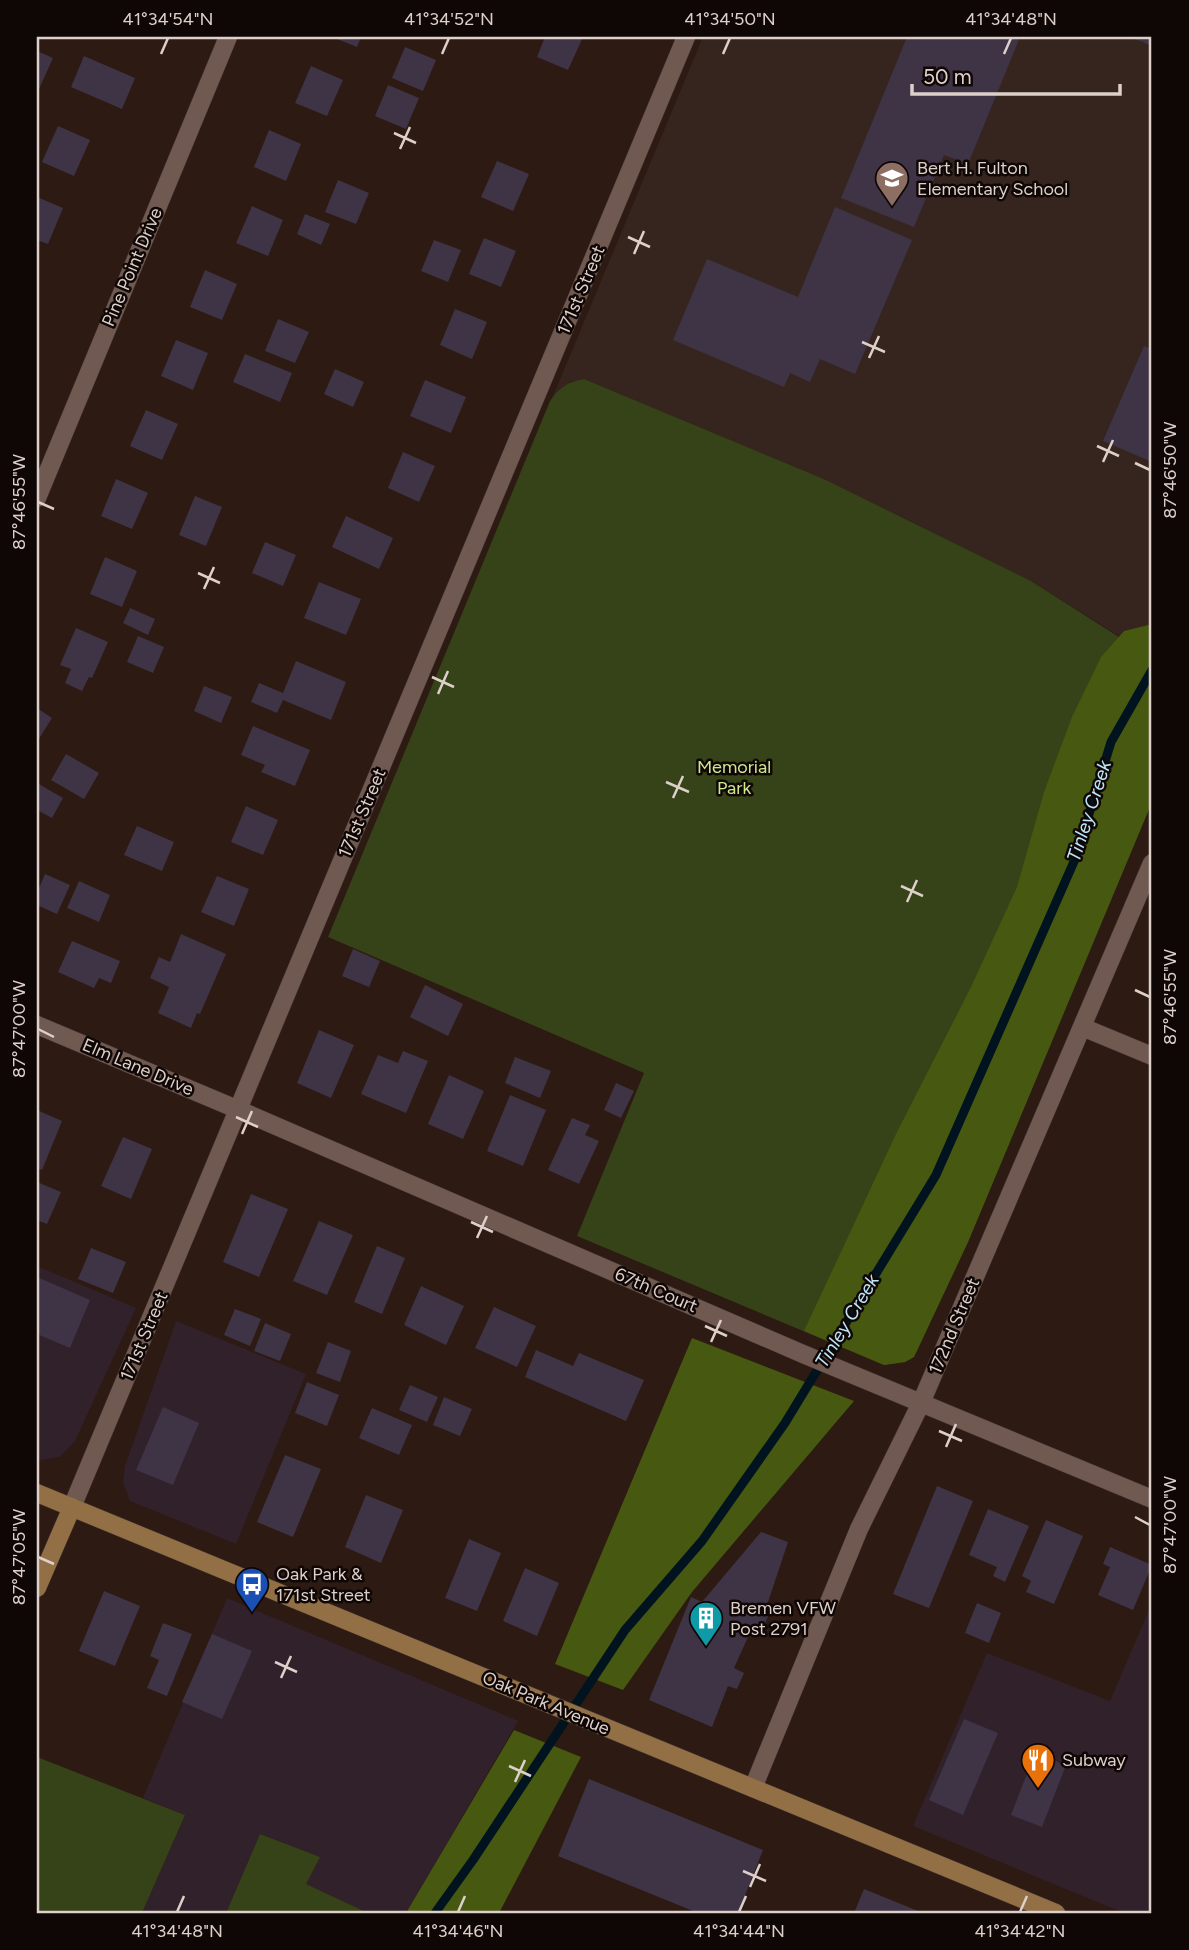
<svg xmlns="http://www.w3.org/2000/svg" width="1189" height="1950" viewBox="0 0 1189 1950" font-family="Figtree,sans-serif">
<style>
.commercial{fill:#31212b}
.education{fill:#36251e}
.green{fill:#364217}
.forest{fill:#475810}
.lines{fill:none;stroke-linecap:round;stroke-linejoin:round}
.stream{stroke:#00131e;stroke-width:9}
.building{fill:#3e3446}
.street-casing{stroke:#443532;stroke-width:19}
.secondary-casing{stroke:#443532;stroke-width:19}
.street{stroke:#705951;stroke-width:18}
.secondary{stroke:#926f45;stroke-width:18}
.ticks{fill:none;stroke:#ddcfca;stroke-width:2.5}
.labels{text-anchor:middle;dominant-baseline:central;stroke-width:5;stroke-linejoin:round;paint-order:stroke}
.poi-label{font-size:18px;fill:#ddcfca;stroke:#0f0705;text-anchor:start}
.street-label{font-size:18px;fill:#ddcfca;stroke:#0f0705}
.park-label{font-size:18px;fill:#ceea8a;stroke:#0f0705}
.water-label{font-size:19px;font-style:italic;fill:#bde6fa;stroke:#0f0705}
.neatline{fill:none;stroke:#ddcfca;stroke-width:2.5}
.ticks-label{font-size:18px;text-anchor:middle;fill:#ddcfca}
</style>
<rect width="100%" height="100%" fill="#2d1a13"/>
<path class="commercial" d="M37,1266L136,1308L75,1441L60,1457L41,1460L37,1458Z
M176,1321L306,1374L236,1544L130,1501L123,1483L125,1466Z
M227,1598L518,1721L406,1913H368L305,1884L319,1857L260,1834L226,1913H142L185,1815L143,1798Z
M1152,1603L1151,1913H1124L913,1826L987,1653L1110,1701Z"/>
<path class="education" d="M703,37H1152V624L1124,631L1119,636L1031,581L824,479L584,379L571,382L558,390L551,401Z"/>
<path class="green" d="M584,379L824,479L1031,581L1152,658V802L968,1242L914,1357L905,1362L884,1365L577,1236L644,1073L328,937L550,401C559,387 568,382 584,379Z
M37,1757L185,1815L142,1913H37Z
M260,1834L320,1857L306,1884L368,1913H226Z"/>
<path class="forest" d="M1152,624V802L968,1242L914,1357L905,1362L884,1365L804,1331L896,1134L971,987L1017,887L1044,792L1072,717L1101,657L1124,631Z
M692,1338L854,1401L692,1592L623,1690L555,1664Z
M514,1730L581,1757L499,1913H406Z"/>
<g class="lines">
<path class="stream" d="M435,1913L473,1860L625,1630L702,1541L785,1423L936,1175L1076,857L1111,742L1152,670"/>
</g>
<path class="building" d="M332,37H361L357,47Z
M545,37H583L568,70L537,57Z
M907,37H1020L968,164L944,155L914,227L841,198Z
M1130,37H1152V46Z
M405,47L436,60L423,91L392,78Z
M37,51L53,58L39,89L37,88Z
M84,56L135,78L122,109L71,87Z
M311,66L343,80L327,116L295,103Z
M388,85L419,98L406,129L375,116Z
M58,126L90,140L74,176L42,162Z
M269,130L301,144L286,181L254,167Z
M497,161L529,174L513,211L481,197Z
M338,180L369,193L356,224L325,212Z
M37,197L63,208L48,244L37,240Z
M252,206L283,220L268,256L236,243Z
M835,207L912,240L855,374L820,359L810,382L790,373L784,387L673,340L707,259L798,297Z
M305,214L330,224L321,245L297,234Z
M484,238L516,251L501,287L469,274Z
M434,240L461,250L448,282L421,271Z
M205,270L237,284L222,320L190,307Z
M455,309L487,322L472,359L440,345Z
M278,319L309,332L295,363L265,351Z
M176,340L208,353L193,390L161,376Z
M1144,346L1152,349V462L1103,441Z
M245,354L292,373L280,402L233,382Z
M335,369L364,382L353,407L324,394Z
M425,380L466,397L451,433L410,416Z
M146,410L178,424L162,460L130,446Z
M403,452L435,466L419,502L388,488Z
M116,479L148,493L132,529L101,516Z
M195,496L222,507L206,546L179,535Z
M346,516L393,538L379,569L332,547Z
M265,542L296,555L283,586L252,573Z
M105,557L137,571L122,607L90,594Z
M319,582L361,599L346,635L304,618Z
M130,608L155,619L148,635L123,623Z
M76,628L108,642L92,678L89,677L82,691L65,683L71,669L60,665Z
M138,636L164,647L153,673L127,662Z
M296,661L346,682L331,720L283,700L277,713L251,702L259,683L283,693Z
M204,686L232,697L221,723L194,711Z
M37,708L52,718L37,742Z
M253,726L310,750L295,786L261,772L265,765L241,755Z
M66,754L99,773L84,799L51,780Z
M37,783L63,798L52,818L37,810Z
M246,806L278,820L263,855L231,842Z
M137,826L174,842L162,871L124,855Z
M45,874L70,885L57,914L37,905V893Z
M217,876L249,889L234,926L201,912Z
M79,881L110,895L99,922L67,908Z
M181,934L226,954L200,1014L197,1013L191,1028L158,1013L169,987L150,978L159,957L170,962Z
M72,941L120,961L111,983L99,978L94,988L58,972Z
M353,949L380,961L369,987L342,976Z
M425,985L463,1004L448,1036L410,1017Z
M319,1030L354,1045L331,1098L297,1083Z
M403,1051L428,1061L406,1113L361,1094L378,1055L398,1063Z
M515,1057L551,1071L540,1098L505,1083Z
M449,1075L484,1091L463,1139L428,1124Z
M616,1083L634,1091L621,1118L604,1110Z
M510,1095L546,1110L523,1166L487,1151Z
M37,1110L62,1121L42,1170L37,1168Z
M572,1118L590,1125L585,1135L599,1141L579,1184L548,1170Z
M123,1137L152,1149L131,1199L101,1186Z
M37,1182L61,1192L47,1224L37,1220Z
M251,1194L288,1209L259,1277L223,1262Z
M319,1221L353,1235L327,1295L293,1281Z
M377,1246L405,1258L382,1314L354,1302Z
M91,1248L126,1262L113,1293L78,1279Z
M37,1277L90,1300L70,1348L37,1334Z
M421,1286L464,1306L446,1345L404,1325Z
M494,1307L536,1326L517,1367L475,1348Z
M235,1309L261,1319L250,1346L224,1335Z
M265,1323L291,1334L280,1361L254,1351Z
M328,1342L351,1351L340,1382L316,1373Z
M536,1350L573,1366L579,1353L644,1380L626,1421L525,1377Z
M307,1382L339,1395L327,1426L295,1413Z
M410,1385L438,1397L427,1422L399,1410Z
M444,1397L472,1409L460,1436L433,1425Z
M163,1407L199,1423L173,1485L136,1470Z
M372,1408L412,1425L399,1455L359,1438Z
M285,1455L321,1469L293,1537L257,1522Z
M937,1486L973,1501L929,1608L893,1594Z
M366,1495L403,1510L381,1563L345,1547Z
M988,1509L1029,1526L1005,1582L993,1576L997,1567L969,1555Z
M1046,1520L1083,1536L1054,1604L1026,1592L1031,1581L1022,1576Z
M761,1532L788,1542L765,1611L769,1614L763,1628L753,1626L734,1668L744,1673L737,1689L728,1686L712,1727L649,1700L691,1597L702,1602Z
M469,1539L501,1553L477,1611L445,1598Z
M1110,1547L1152,1565L1133,1610L1098,1595L1110,1567L1103,1564Z
M525,1568L559,1583L537,1636L503,1621Z
M104,1591L140,1606L115,1666L79,1651Z
M977,1603L1001,1613L989,1643L965,1633Z
M163,1623L192,1634L167,1696L147,1688L159,1660L150,1656Z
M212,1634L252,1651L222,1719L182,1702Z
M964,1719L998,1733L963,1815L929,1800Z
M1035,1753L1066,1765L1042,1827L1011,1815Z
M589,1779L763,1850L738,1913H698L558,1856Z
M864,1889L923,1913H854Z"/>
<g class="lines">
<defs>
<path id="street" d="M37,498L228,37
M37,1025L239,1110L803,1354L1152,1499
M1082,1027L1152,1056
M72,1507L686,37
M753,1788L859,1529L921,1403L1152,863"/>
<path id="secondary" d="M37,1493L1056,1913
M37,1588L72,1507"/>
</defs>
<use href="#street" class="street-casing"/>
<use href="#secondary" class="secondary-casing"/>
<use href="#street" class="street"/>
<use href="#secondary" class="secondary"/>
</g>
<path class="ticks" d="M161,54L168,38M442,54L449,38M723,54L730,38M1004,54L1011,38M394,133L416,143M400,149L410,127M628,237L650,247M634,254L644,231M862,342L885,352M869,358L879,336M1097,446L1119,456M1103,462L1113,440M1135,463L1150,470M38,502L54,509M198,573L220,583M204,589L214,567M432,677L454,687M438,694L448,671M666,782L689,792M673,798L683,776M901,886L923,896M907,902L917,880M1135,990L1150,997M38,1029L54,1037M236,1117L258,1127M242,1134L252,1111M471,1222L493,1232M477,1238L487,1216M705,1326L727,1336M711,1342L721,1320M939,1431L962,1441M946,1447L956,1424M1135,1517L1150,1525M38,1557L54,1564M275,1662L297,1672M281,1678L291,1656M509,1766L531,1776M515,1782L525,1760M743,1871L766,1881M750,1887L760,1864M177,1912L184,1896M458,1912L465,1896M739,1912L746,1896M1020,1912L1027,1896"/>
<defs>
<symbol id="school-pin" viewBox="-11 -11 22 30"><path d="M0 17L-7.5 6A9.5 9.5 0 1 1 7.5 6Z" fill="#8d6e63" stroke="#0f0705"/><path d="M0-5L7-2L0 1L-7-2ZM-4 1L0 2.5L4 1V4Q0 6-4 4Z" fill="#fff"/></symbol>
<symbol id="bus-pin" viewBox="-11 -11 22 30"><path d="M0 17L-7.5 6A9.5 9.5 0 1 1 7.5 6Z" fill="#1a4fb4" stroke="#0f0705"/><path d="M-5-6H5V4H4V6H2V4H-2V6H-4V4H-5ZM-3.5-4V0h7V-4ZM-3.5 1.2v1.5H-2V1.2ZM2 1.2v1.5H3.5V1.2Z" fill="#fff"/></symbol>
<symbol id="building-pin" viewBox="-11 -11 22 30"><path d="M0 17L-7.5 6A9.5 9.5 0 1 1 7.5 6Z" fill="#0f9aa8" stroke="#0f0705"/><path d="M-4-6H4V6H1V3H-1V6H-4ZM-2.5-4.3h1.7v1.8h-1.7ZM.8-4.3h1.7v1.8H.8ZM-2.5-1h1.7V.8h-1.7ZM.8-1h1.7V.8H.8Z" fill="#fff"/></symbol>
<symbol id="restaurant-pin" viewBox="-11 -11 22 30"><path d="M0 17L-7.5 6A9.5 9.5 0 1 1 7.5 6Z" fill="#e8710a" stroke="#0f0705"/><path d="M-5-6h1v4h1v-4h1v4h1v-4h1v5L-1.5 .5V6h-2V.5L-5-1ZM5-6V6H3V1.5H1.5Q1.5-4 5-6Z" fill="#fff"/></symbol>
</defs>
<g fill-rule="evenodd">
<use href="#school-pin" x="873" y="159" width="38" height="52"/>
<use href="#bus-pin" x="233" y="1565" width="38" height="52"/>
<use href="#building-pin" x="687" y="1599" width="38" height="52"/>
<use href="#restaurant-pin" x="1019" y="1741" width="38" height="52"/>
</g>
<g class="labels">
<g class="poi-label">
<text x="917" y="168">Bert H. Fulton<tspan x="917" dy="21">Elementary School</tspan></text>
<text x="276" y="1574">Oak Park &amp;<tspan x="276" dy="21">171st Street</tspan></text>
<text x="730" y="1608">Bremen VFW<tspan x="730" dy="21">Post 2791</tspan></text>
<text x="1062" y="1760">Subway</text>
</g>
<g class="street-label">
<text transform="translate(132 267) rotate(-67)">Pine Point Drive</text>
<text transform="translate(581 290) rotate(-67)">171st Street</text>
<text transform="translate(362 813) rotate(-67)">171st Street</text>
<text transform="translate(138 1067) rotate(23)">Elm Lane Drive</text>
<text transform="translate(656 1290) rotate(23)">67th Court</text>
<text transform="translate(954 1326) rotate(-67)">172nd Street</text>
<text transform="translate(144 1336) rotate(-67)">171st Street</text>
<text transform="translate(546 1703) rotate(23)">Oak Park Avenue</text>
</g>
<g class="park-label">
<text x="734" y="767">Memorial<tspan x="734" dy="21">Park</tspan></text>
</g>
<g class="water-label">
<text transform="translate(1089 811) rotate(-72)">Tinley Creek</text>
<text transform="translate(847 1321) rotate(-59)">Tinley Creek</text>
</g>
</g>
<rect width="1189" height="1950" fill="none" stroke="#0f0705" stroke-width="77"/>
<path d="M912 84v10h208v-10" fill="none" stroke="#ddcfca" stroke-width="3.5"/>
<text x="923" y="84" font-size="21" fill="#ddcfca" stroke="#0f0705" stroke-width="5" paint-order="stroke">50 m</text>
<rect x="38" y="38" width="1112" height="1874" class="neatline"/>
<g class="ticks-label">
<text x="168" y="25">41°34'54"N</text>
<text x="449" y="25">41°34'52"N</text>
<text x="730" y="25">41°34'50"N</text>
<text x="1011" y="25">41°34'48"N</text>
<text transform="translate(1170 470) rotate(-90)" y="6">87°46'50"W</text>
<text transform="translate(19 502) rotate(-90)" y="6">87°46'55"W</text>
<text transform="translate(1170 997) rotate(-90)" y="6">87°46'55"W</text>
<text transform="translate(19 1029) rotate(-90)" y="6">87°47'00"W</text>
<text transform="translate(1170 1525) rotate(-90)" y="6">87°47'00"W</text>
<text transform="translate(19 1557) rotate(-90)" y="6">87°47'05"W</text>
<text x="177" y="1937">41°34'48"N</text>
<text x="458" y="1937">41°34'46"N</text>
<text x="739" y="1937">41°34'44"N</text>
<text x="1020" y="1937">41°34'42"N</text>
</g>
</svg>
